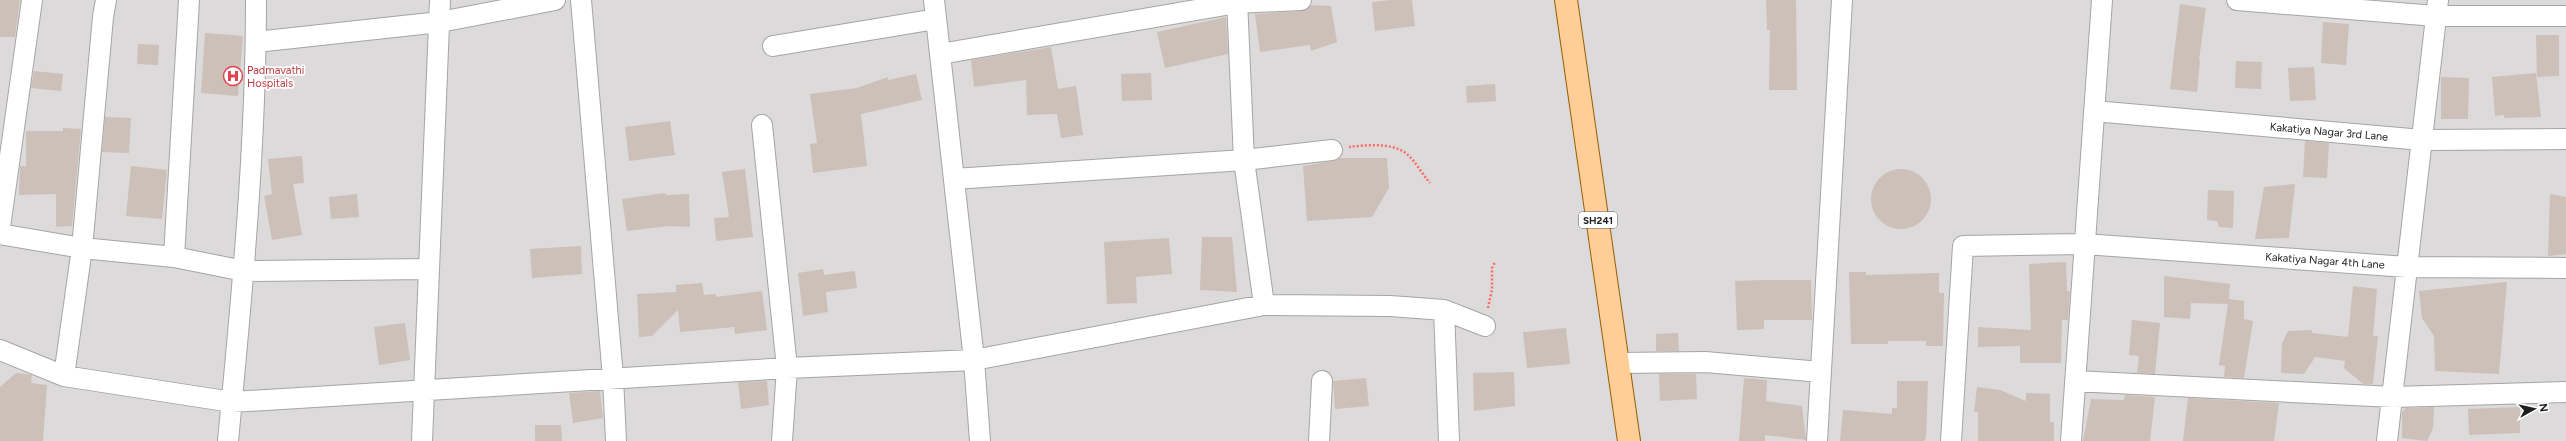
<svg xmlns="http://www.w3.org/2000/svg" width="2566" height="441" viewBox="0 0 2566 441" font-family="Figtree,sans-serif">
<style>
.residential{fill:#dcdada}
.building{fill:#ccc0b8}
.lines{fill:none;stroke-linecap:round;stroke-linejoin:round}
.street-casing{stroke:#a5a5a5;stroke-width:22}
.primary-casing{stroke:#975e00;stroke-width:24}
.path{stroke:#ff6c64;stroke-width:2.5;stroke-dasharray:2 2;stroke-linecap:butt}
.street{stroke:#fff;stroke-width:20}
.primary{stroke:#ffce98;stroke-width:22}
.labels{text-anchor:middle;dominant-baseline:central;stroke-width:3.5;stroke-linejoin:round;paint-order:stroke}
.shield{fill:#fff;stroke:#626262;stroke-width:1}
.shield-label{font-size:10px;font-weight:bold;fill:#1e1e1e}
.health-label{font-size:11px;fill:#be3a42;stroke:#fff;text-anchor:start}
.street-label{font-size:11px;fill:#1e1e1e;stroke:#fff}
</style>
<rect width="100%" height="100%" fill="#f0ebe2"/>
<path class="residential" d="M0,0H2566V441H0Z"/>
<path class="building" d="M0,0H20L15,37H0Z
M1392,0H1412L1415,26L1375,31L1372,2Z
M1766,0H1796L1797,90H1769L1770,30H1767Z
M2180,4L2206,8L2199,60H2200L2197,92L2170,89Z
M1311,5L1331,6L1337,42L1311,51L1310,45L1260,52L1255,14L1302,11Z
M1226,17L1228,54L1165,68L1157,32Z
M2323,22L2349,24L2346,65L2321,63Z
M205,33L243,36L238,96L201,93Z
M2536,35H2559V76L2537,77Z
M138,44L159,45L158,65L137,64Z
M1051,47L1058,89L1076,86L1083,135L1061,138L1057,114L1027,115L1026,80L974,87L971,60Z
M2236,61L2262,62L2261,89L2235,88Z
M2314,67L2316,100L2290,101L2288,68Z
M34,71L63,74L61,91L31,88Z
M1151,73L1152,100L1122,101L1121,74Z
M2536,73L2541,117L2504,118V115L2495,116L2492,77Z
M916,74L922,100L861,114L867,166L813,173L810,144L817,143L810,94L857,88L888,77V80Z
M2441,77L2469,78L2468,119H2441Z
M1495,84L1496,101L1467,103L1466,86Z
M105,117L131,118L129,153L102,152Z
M670,121L675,155L629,161L625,127Z
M63,128L81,129L72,226L56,227V194L19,195L20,166H26V131H63Z
M2305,141L2329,143L2327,178L2303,177Z
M302,156L304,183L293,184L302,235L272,240L264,196L272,194L268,159Z
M1340,158H1387L1389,188L1372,217L1307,221L1303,166L1333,161Z
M131,166L167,170L162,219L126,216Z
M1871 199a30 30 0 1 1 60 0a30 30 0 1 1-60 0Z
M745,169L753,237L716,241L714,218L729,217L722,172Z
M2295,184L2289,238L2255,239L2264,187Z
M2208,190L2234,191L2233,228L2219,227L2217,221L2207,220Z
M665,193L666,195L689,194L690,227L669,226L627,231L622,199Z
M357,194L359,217L331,219L329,197Z
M2550,194L2566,197V254L2548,256Z
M1202,237H1232L1237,292L1200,290Z
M1169,238L1172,274L1136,277L1137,303L1107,304L1104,242Z
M581,246L582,274L532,278L530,249Z
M2066,262L2067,291H2070L2068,320H2062L2061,363H2020V346L1978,347V327L2031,330L2029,264Z
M823,269L824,275L855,271L857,288L826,292L828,312L803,316L798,273Z
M1849,272H1866V275L1939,273V293H1944L1943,346H1926V341H1888V344H1851Z
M2164,276L2230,284L2229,299L2244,301V319L2253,321L2244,378L2224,377L2225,366L2219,365L2228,304L2191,303L2190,319L2164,317Z
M1763,280H1811L1812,320H1764V329L1737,330L1735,281Z
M2507,282L2499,374L2435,371L2434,336L2422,318L2419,291Z
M702,283L704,295L716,294V297L762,291L767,330L735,334L734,327L680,332L678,310L652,336L639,337L637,294L676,292V285Z
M2353,286L2377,289L2373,336H2378L2373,384H2363L2344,368L2345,361L2315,357L2304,374L2281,373L2282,343L2288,331L2312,330V333L2348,337Z
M2132,320L2160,323L2155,374L2137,373L2139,356L2129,355Z
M405,323L410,360L379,365L374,327Z
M1566,328L1570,364L1527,368L1523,332Z
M1678,333L1679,351H1656V334Z
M1514,372L1515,406L1474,411L1473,373Z
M16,373L32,375L31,383L47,385L43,441H0V387Z
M1659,374H1696L1697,399L1660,401Z
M1366,378L1369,406L1335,409L1333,381Z
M1744,378L1767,380L1766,401L1802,406L1806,440L1765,435V441H1739Z
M767,381L769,405L741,409L738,382Z
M1897,381H1928L1926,438L1924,441H1840L1843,410L1892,414V408H1897Z
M1977,387L2000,390L2026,401V393L2050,394V422H2054V441H1978V412H1974Z
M600,391L603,418L573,423L569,393Z
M2125,395L2155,397L2150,441H2083L2091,399L2124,400Z
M2188,398L2279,403L2274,441H2183Z
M2434,407L2433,428L2427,441L2402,438V412L2406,408Z
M2520,407V433L2469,435L2468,409Z
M535,425H561L562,441H535Z"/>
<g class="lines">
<defs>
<path id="street" d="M581,0L613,378L616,441
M934,0L974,360L980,441
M1237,0L1244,160L1264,305
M2237,0L2436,16H2566
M256,42L440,22L555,0
M773,46L936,19
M940,54L1237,3L1301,0
M2094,111L2422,140L2566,139
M762,125L787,368L782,441
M954,179L1244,160L1332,150
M0,227L32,0
M0,234L82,248L174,257L244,271L427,269
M174,257L189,0
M1444,310L1449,441
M0,350L64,376L232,402L787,368L974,360L1264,305L1390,306L1444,310L1485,326
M1619,363L1705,362L1821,372
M64,376L82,248L103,17L106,0
M2075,381L2393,397L2566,392
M228,441C242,295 256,147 256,0
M422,441L440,0
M1319,441L1322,381
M1817,441L1842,0
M1951,441L1963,246L2084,244L2407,267L2566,268
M2071,441L2102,0
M2387,441L2438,0"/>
<path id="primary" d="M1566,0L1629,441"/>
</defs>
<use href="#street" class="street-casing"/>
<use href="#primary" class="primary-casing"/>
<path class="path" d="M1349,147C1366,145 1392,142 1407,154C1416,162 1422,174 1430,183
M1488,308L1492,289V268L1495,262"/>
<use href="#street" class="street"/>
<use href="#primary" class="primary"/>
</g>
<defs>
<symbol id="hospital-ring" viewBox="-11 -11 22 22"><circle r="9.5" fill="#fff" stroke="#e0444e" stroke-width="1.5"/><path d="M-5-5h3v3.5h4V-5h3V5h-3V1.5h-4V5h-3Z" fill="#e0444e"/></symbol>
</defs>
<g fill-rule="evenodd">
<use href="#hospital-ring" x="222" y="65" width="22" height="22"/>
</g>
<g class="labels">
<rect class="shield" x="1579" y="212" width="38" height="16" rx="3"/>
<g class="shield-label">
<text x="1598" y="220">SH241</text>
</g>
<g class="health-label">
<text x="247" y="70">Padmavathi<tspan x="247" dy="13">Hospitals</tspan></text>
</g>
<g class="street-label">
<text transform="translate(2329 132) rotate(5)">Kakatiya Nagar 3rd Lane</text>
<text transform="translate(2325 261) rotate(4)">Kakatiya Nagar 4th Lane</text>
</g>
</g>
<g transform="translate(2534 409) rotate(82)" stroke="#ffffff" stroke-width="3" paint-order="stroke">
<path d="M0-3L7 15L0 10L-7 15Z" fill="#1e1e1e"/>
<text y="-6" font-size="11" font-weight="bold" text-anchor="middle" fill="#1e1e1e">N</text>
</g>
</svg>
